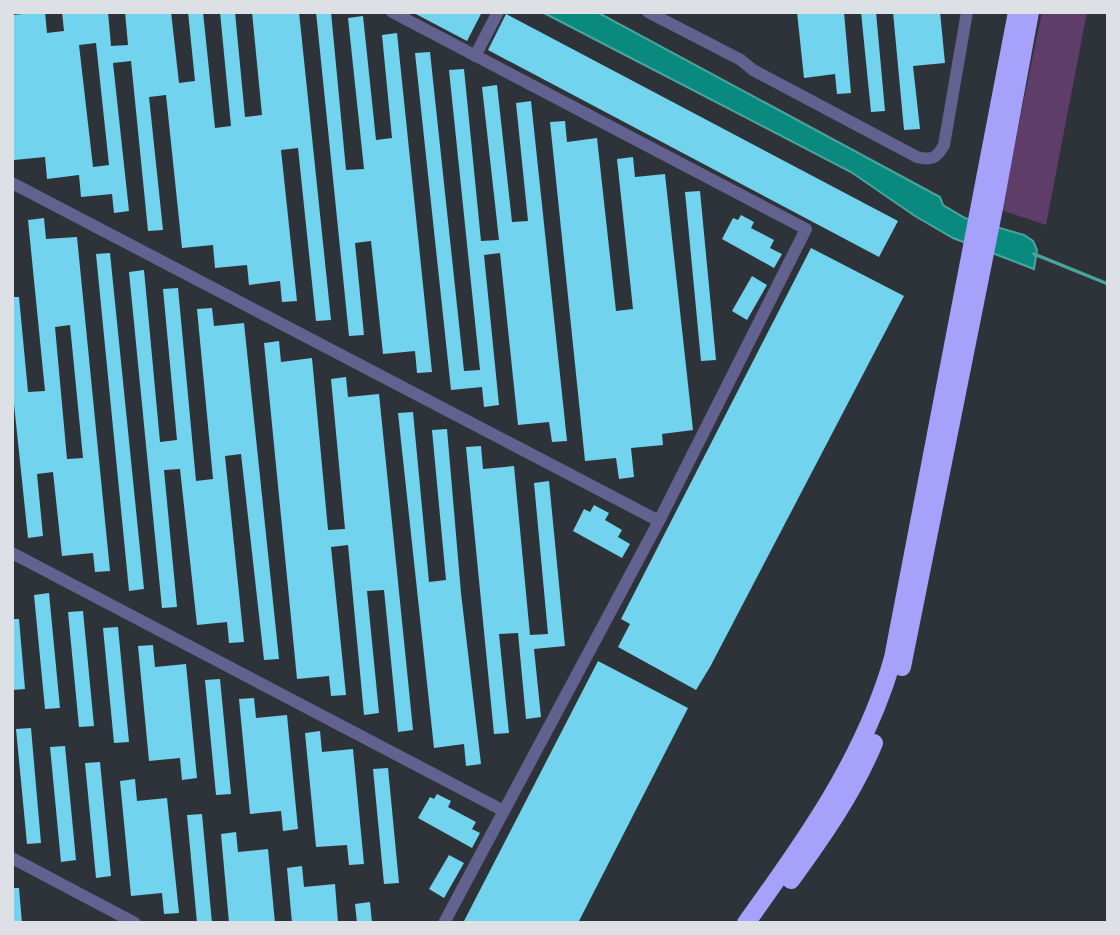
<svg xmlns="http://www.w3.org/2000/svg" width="1120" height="935" viewBox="0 0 1120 935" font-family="'PT Sans Narrow',sans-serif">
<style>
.green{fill:#5f3d69}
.water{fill:#0a8a7e;stroke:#49a49d;stroke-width:2}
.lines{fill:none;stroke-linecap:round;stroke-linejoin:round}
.stream{stroke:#49a49d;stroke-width:3.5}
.building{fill:#72d3ee;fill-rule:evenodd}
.minor{stroke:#63618f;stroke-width:12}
.highway{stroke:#a6a2fb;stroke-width:18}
</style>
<rect width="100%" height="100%" fill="#2e333a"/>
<path class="green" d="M1042,12H1087L1046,225L1001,210Z"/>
<path class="water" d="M542,12H597L940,197L943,205L965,218L1024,235L1033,241L1037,250L1034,269L953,238L915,216L851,172Z"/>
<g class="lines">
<path class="stream" d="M1034,254L1108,284"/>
</g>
<path class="building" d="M45,12L47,33L64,31L62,12H108L111,46L128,45L125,12H171L179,83L195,81L188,12H203L215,128L231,126L220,12H235L245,117L262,115L252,12H299L331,320L316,321L298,148L281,150L297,301L282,302L280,281L249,285L247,265L215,268L213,245L182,248L166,95L149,97L163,230L148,231L131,61L113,63L129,211L114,213L112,194L81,197L79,175L47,179L45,157L14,160L12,15ZM96,43L109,165L93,167L79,45Z
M316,12H331L346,170L364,169L348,18L363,16L376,140L392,138L382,35L397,33L432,372L417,373L415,351L383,354L371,241L355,243L364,335L349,336Z
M412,12H482L467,41Z
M797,12H844L851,93L837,94L835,74L804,78Z
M861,12H876L885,111L871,112Z
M893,12H940L945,63L913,66L920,129L904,130Z
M506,14L898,221L879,257L488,50Z
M430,52L464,371L480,370L449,70L464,69L481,241L499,240L482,87L497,85L512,222L528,221L516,103L531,101L567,441L552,442L549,422L518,425L500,253L484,255L499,405L484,407L482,387L451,390L415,53Z
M565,121L567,142L597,138L616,311L633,309L617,159L633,157L635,177L665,174L693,430L662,434L663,445L631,448L634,477L619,479L616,458L585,461L550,122Z
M700,191L716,360L701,361L685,192Z
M741,215L754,222L751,228L774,240L770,248L782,254L774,268L722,239L733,218L738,220Z
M44,218L46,239L77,237L110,571L95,572L93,553L62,556L53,472L37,474L43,536L28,538L12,385V297H19L28,392L45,391L28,220ZM70,325L83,458L67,459L55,327Z
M811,248L904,296L710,667L696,690L618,647L630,624L621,619Z
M110,253L144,589L129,591L96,254Z
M144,270L160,442L177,440L163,289L178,288L196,481L213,479L197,309L212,308L214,326L244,323L279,659L264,660L241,454L225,456L244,642L229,643L227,622L197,625L180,469L164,470L177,607L162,608L129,272Z
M752,276L767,285L747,320L732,311Z
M279,341L281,362L312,358L328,530L345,529L331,379L346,377L348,397L379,394L413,730L398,732L384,590L367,591L379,713L364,715L348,545L331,547L346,695L331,696L329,676L297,679L264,343Z
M413,412L429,582L446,580L432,430L447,429L461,593L481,764L466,766L464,744L434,748L398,413Z
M481,446L483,469L514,466L530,635L548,634L534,483L549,481L565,646L534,649L541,717L526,719L518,633L499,634L509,733L494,734L466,447Z
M594,505L609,513L605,520L622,530L618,537L630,544L622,558L573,531L584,509L590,512Z
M49,593L60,708L45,709L34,595Z
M83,611L94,726L79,727L68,612Z
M12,619H19L25,689L12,690Z
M118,627L129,742L114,743L103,628Z
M153,645L155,667L186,664L197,778L182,780L180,758L149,761L138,646Z
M598,661L688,708L578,923H463Z
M220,679L231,794L216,795L205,680Z
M254,698L256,718L287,715L298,829L283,831L281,811L250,814L239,699Z
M31,728L41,843L27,844L16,729Z
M320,731L322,752L353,749L364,864L349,865L347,845L316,847L305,733Z
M65,746L76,860L61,862L50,747Z
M100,762L111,876L96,878L85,763Z
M388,768L399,883L384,884L373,769Z
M135,779L137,801L167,798L179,913L164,914L162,893L131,896L120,781Z
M437,794L451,801L448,807L476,822L472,829L480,833L472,848L418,818L430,797L434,799Z
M202,814L212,923H197L187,815Z
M236,832L238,852L268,849L275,923H229L221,834Z
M449,855L464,863L444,898L429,889Z
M302,866L304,887L335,884L338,923H292L287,868Z
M12,888H19L22,923H12Z
M370,902L372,923H357L355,904Z"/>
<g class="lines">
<path class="minor" d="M392,12L806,229L659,521L444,923
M648,12L741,60L753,70L917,157C931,161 937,158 944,145L967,12
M475,56L498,12
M12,183L659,521
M12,553L502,810
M12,858L135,923"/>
<path class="highway" d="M902,667L994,208L1030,12
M791,880C823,836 853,793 874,743
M746,923C806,840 865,757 893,658L1017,12"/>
</g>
<rect width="1120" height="935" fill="none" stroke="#dde0e4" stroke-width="28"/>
</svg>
